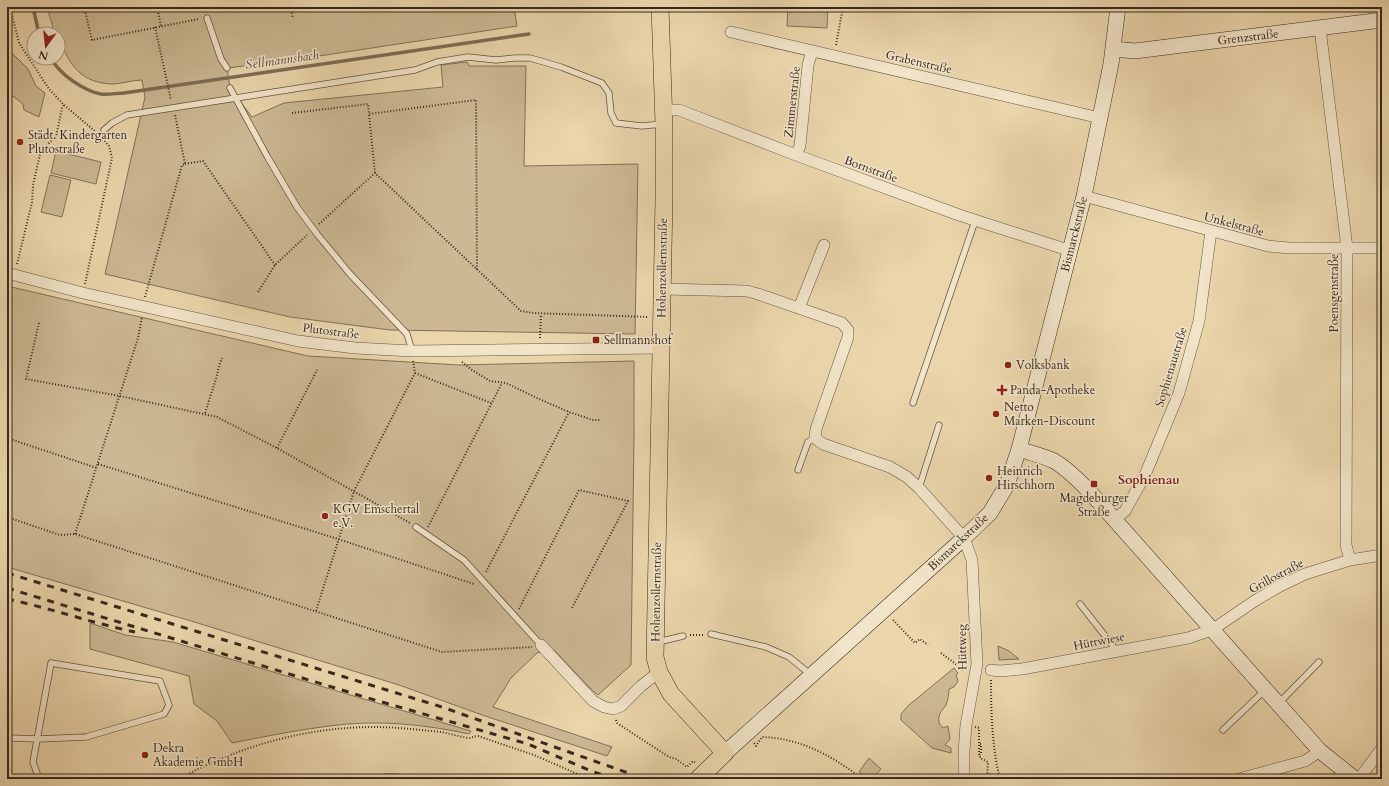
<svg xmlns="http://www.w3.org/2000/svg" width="1389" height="786" viewBox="0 0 1389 786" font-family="Cardo,serif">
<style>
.green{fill:#ccb994;stroke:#817159}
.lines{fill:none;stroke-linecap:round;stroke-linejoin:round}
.stream{stroke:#7d6d56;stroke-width:3.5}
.lane-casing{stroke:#635442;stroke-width:7}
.street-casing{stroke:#635442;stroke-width:12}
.secondary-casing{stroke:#36291e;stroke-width:16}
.primary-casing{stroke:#36291e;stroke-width:18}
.path{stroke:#36291e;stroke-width:2;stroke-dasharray:1 2;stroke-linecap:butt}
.lane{stroke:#f2e4c9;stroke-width:5.5}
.street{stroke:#f2e4c9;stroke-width:11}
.secondary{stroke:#f2e4c9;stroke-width:15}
.primary{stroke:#ebd6ac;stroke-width:17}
.rail{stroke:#36291e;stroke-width:3;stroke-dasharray:7 7;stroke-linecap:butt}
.poi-dot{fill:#8f2418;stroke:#f2e4c9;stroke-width:1.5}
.labels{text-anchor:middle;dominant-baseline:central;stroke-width:3;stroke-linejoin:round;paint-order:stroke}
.street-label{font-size:12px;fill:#36291e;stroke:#f2e4c9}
.poi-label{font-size:12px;fill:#36291e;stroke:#f2e4c9;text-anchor:start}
.water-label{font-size:13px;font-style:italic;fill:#5a4b3a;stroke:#f2e4c9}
.neighbourhood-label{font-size:13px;font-weight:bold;fill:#7a1f14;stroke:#f2e4c9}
</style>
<rect width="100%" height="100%" fill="#ebd6ac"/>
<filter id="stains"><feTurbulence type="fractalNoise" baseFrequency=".005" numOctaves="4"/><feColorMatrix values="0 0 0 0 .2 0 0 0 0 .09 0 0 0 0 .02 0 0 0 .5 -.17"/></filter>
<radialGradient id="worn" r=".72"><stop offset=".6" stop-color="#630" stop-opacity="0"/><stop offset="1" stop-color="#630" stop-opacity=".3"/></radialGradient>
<path class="green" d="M47,7H514L517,26L286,61L227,68L230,88L252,117L284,103L443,87L441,65L467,62L469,66H526L524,166L638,164L635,334L390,330L290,317L105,274L145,97L142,80C132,80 122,84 112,84C91,83 77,75 67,56C63,49 58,42 58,34H55L54,31Z
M788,7H828L827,28L787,26Z
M11,52L28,69L36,86L45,93L39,117L24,110L23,104L9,93L7,90V53Z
M56,151L101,162L96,184L51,173Z
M50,175L71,180L62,217L41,212Z
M7,286L308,356L459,365L634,361V436L631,665L598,695L593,691L554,650L537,653L511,678L493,707L612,747L607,756L485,716L399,685L191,621L7,567Z
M90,623L125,635L173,642L471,731L469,734C427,725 382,720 338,725C303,729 267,736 232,743L217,721L194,704L189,676L90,649Z
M998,646L1009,651L1019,659L999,660Z
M954,668L958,673L956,675L958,681L954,687L949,689C949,694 948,700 946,705C941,713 938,712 939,723L943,728L948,726L950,739L945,745L951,748V753L932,748L901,720V714L909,705Z
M869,758L881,769L872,779H868L859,772Z"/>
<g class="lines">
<path class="stream" d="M33,7L39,34
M51,58C59,74 84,91 101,94C108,95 117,93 124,93L529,34"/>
<defs>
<path id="lane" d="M207,18L221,59L227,68
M230,88L267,156L297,207L317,234L350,274L407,334L412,351
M104,130L112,123L127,115L415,70L437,62L468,57L496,60L515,58H530L561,67L602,83L609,93L611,113L616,123L642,126L662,124
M913,403L975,221
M798,470L808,442L815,438
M919,488L939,425
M416,527L464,560L541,645
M1080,604L1117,651
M711,634L766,647L789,657L810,674
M658,642L683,636
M1278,704L1319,662
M1223,730L1265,690
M7,738L38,739L86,737L164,714L169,705L160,681L51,663L33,762L39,779"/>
<path id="street" d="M1320,28L1347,248L1346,545L1350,560
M731,32L1100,118
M664,110H679L796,155L959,215L1071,251
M796,155L800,146L808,65L812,51
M1084,196L1268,246L1289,248H1382
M7,273L83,293L298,341L355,348L412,351L661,348
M662,289L747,291L758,294L842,323L848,330V337L816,429L815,438L823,444L890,467L907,477L919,488L964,538L972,560L977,664L966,725L964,752V779
M799,308L824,245
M1114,520L1125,511L1145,475L1179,393L1199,321L1211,231
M541,645L593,701L604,707L613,709L621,706L641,686L659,672
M991,670L1000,671L1022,669L1188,638L1212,630L1256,600L1280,586L1305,574L1350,560L1382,555
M387,779H396
M1239,779L1305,761L1320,751
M1359,779L1382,748"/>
<path id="secondary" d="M1114,49L1135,51L1382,20
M1019,449C1030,453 1044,456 1054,461C1068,469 1079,481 1090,492L1320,751L1355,779
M725,753L964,538L990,513L1007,485L1019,449L1084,196L1111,64L1118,7"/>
<path id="primary" d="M660,7L664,124V199L655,657L659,672L671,694L725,753L698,779"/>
</defs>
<use href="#lane" class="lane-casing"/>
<use href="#street" class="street-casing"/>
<use href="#secondary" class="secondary-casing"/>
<use href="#primary" class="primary-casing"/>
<path class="path" d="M10,7L19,43L49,89L64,105L96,132
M84,7L92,40L199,19
M157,7L161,26
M290,7L293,18
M155,27L171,100
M836,45L843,7
M292,113L368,104L369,114L476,100L477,270
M369,115L375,173
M185,164L203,161L275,265
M319,224L375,173L521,311L533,313L649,317
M17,264L32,202L33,185L40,154L49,143L56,137L62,108L64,105
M85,284L112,158L109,146L102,138
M258,292L275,265L307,235
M145,297L182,165L185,164L175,115
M39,323L26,379L120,396L217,417L277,448L410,523
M540,338L541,314
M462,362L472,370L490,381L506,383L537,398L569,412L593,420H600
M415,373L491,403
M205,413L216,379L220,363L222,358
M7,438L97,468
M277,448L317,370
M98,464L338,539L474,584
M7,517L60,535L75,534L442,652L532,647
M428,527L502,383
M75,534L138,338L142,317
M486,572L569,412
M519,609L579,490L628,501L572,608
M316,611L354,491L415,373L413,361
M893,620L915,643L920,639L928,645
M690,635H704
M941,653L965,671
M991,680C991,712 992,748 1000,779
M616,720L617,723L669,757L676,759L687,767L693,761L696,763
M975,727L979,728V754L980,755V758L988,762L987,779
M754,743L756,746L762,737C800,738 833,756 862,779
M980,744H981V754L980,755
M989,774L994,776V779
M179,779C239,746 306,727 375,727C397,727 420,730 442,732C451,734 460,737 469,738C472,738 474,736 478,736L534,755L589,779"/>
<use href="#lane" class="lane"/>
<use href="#street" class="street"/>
<use href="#secondary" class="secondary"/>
<use href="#primary" class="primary"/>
<path class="rail" d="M7,573L442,707L645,779
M7,588L368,698L528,744L591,771L615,779
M7,599C50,608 92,623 135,632"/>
</g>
<g class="poi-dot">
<circle cx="20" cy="142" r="4"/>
<rect x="592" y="336" width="8" height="8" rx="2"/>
<circle cx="1008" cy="365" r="4"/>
<path d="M1000 384h4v4h4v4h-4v4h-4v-4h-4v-4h4z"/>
<circle cx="996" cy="414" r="4"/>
<circle cx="989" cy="478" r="4"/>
<rect x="1090" y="480" width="8" height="8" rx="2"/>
<circle cx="325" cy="516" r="4"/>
<circle cx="145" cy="755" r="4"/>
</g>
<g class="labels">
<g class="street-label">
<text transform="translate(1248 37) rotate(-7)">Grenzstraße</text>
<text transform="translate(919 62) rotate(13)">Grabenstraße</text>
<text transform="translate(792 102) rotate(-84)">Zimmerstraße</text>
<text transform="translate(871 169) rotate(20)">Bornstraße</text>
<text transform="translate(1234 224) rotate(15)">Unkelstraße</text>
<text transform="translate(1074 234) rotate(-76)">Bismarckstraße</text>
<text transform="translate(662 268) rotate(-89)">Hohenzollernstraße</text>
<text transform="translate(1334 293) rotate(-90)">Poensgenstraße</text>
<text transform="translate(331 331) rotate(7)">Plutostraße</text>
<text transform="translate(1171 367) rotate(-73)">Sophienaustraße</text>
<text transform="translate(958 542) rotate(-43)">Bismarckstraße</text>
<text transform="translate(1276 576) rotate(-28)">Grillostraße</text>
<text transform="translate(656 592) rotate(-89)">Hohenzollernstraße</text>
<text transform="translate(1099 641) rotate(-11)">Hüttwiese</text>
<text transform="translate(962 647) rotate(-91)">Hüttweg</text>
</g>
<g class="poi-label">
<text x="28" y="135">Städt. Kindergarten<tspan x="28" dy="14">Plutostraße</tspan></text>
<text x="604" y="340">Sellmannshof</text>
<text x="1016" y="365">Volksbank</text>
<text x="1010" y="390">Panda-Apotheke</text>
<text x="1004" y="407">Netto<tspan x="1004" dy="14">Marken-Discount</tspan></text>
<text x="997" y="471">Heinrich<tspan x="997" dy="14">Hirschhorn</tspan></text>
<text x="1094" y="498" text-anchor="middle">Magdeburger<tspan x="1094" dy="14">Straße</tspan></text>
<text x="333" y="509">KGV Emschertal<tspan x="333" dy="14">e.V.</tspan></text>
<text x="153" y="748">Dekra<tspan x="153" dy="14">Akademie GmbH</tspan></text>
</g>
<g class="water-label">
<text transform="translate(282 60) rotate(-8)">Sellmannsbach</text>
</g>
<g class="neighbourhood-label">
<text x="1149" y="480">Sophienau</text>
</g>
</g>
<rect width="1389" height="786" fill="none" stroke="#ebd6ac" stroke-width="24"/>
<rect x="8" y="8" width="1373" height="770" fill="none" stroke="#36291e" stroke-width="2"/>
<rect x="12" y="12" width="1365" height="762" fill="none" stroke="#36291e"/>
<g transform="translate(46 46) rotate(195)"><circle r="19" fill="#f2e4c9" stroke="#a79985"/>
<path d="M0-3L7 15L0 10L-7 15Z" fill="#8f2418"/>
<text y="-6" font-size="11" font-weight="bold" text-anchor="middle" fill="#36291e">N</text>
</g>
<rect width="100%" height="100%" filter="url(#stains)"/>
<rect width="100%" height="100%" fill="url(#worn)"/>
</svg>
